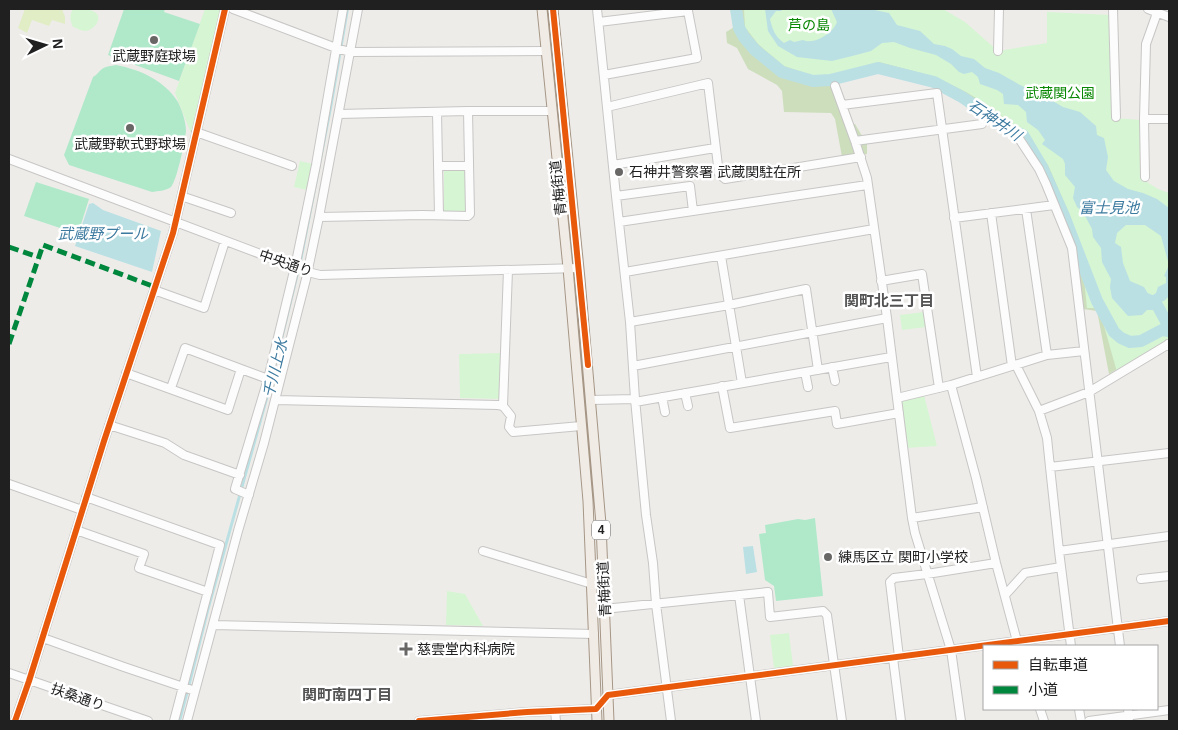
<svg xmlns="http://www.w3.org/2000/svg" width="1178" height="730" viewBox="0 0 1178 730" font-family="Helvetica,'Noto Sans JP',sans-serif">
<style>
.grass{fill:#e0edc5}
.forest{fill:#ccdebc}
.park{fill:#d6f5d3}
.pitch{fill:#b0e9ca}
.water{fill:#bae0e4;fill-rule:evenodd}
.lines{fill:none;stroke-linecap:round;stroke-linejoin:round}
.river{stroke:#bae0e4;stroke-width:12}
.minor-casing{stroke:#c7c6c5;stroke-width:10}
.major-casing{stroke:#a59685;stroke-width:11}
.minor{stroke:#fcfcfc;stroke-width:8}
.major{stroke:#f1ebe6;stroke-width:9}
.quiet{stroke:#00873e;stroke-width:5;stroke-dasharray:10 5;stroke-linecap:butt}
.cycleway-casing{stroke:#fff;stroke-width:9}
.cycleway{stroke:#e8590c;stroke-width:6}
.poi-dot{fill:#686766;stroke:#fff;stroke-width:2}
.labels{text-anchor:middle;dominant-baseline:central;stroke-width:5;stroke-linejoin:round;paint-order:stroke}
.shield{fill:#fff;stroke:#636363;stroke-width:1}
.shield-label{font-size:12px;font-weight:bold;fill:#202020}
.park-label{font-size:14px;fill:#098803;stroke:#fff}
.poi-label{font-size:14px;fill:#202020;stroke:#fff;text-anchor:start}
.street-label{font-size:14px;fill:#202020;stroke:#fff}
.water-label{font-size:15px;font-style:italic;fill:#3c7a9f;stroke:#fff}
.neighbourhood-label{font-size:15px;font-weight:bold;fill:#535353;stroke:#fff}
</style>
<rect width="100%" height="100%" fill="#eeece9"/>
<path class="grass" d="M25,9H62L65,17V24L52,20L49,26L32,20L27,33L18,28Z"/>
<path class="forest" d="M740,9H765L871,51L1018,105L1169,338L1109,374L1097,311L1083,309L1076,241L1065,211L1043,162L1022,132L1006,126L994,116L938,81L880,66L847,72L829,80L845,123L855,124L867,144V154L842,157L835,119L831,113L784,112L782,91L777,85L748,69L737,48L727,43L726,32L741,23Z"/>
<path class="park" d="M73,9C80,9 92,8 97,14C102,21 92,31 85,31C81,31 77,28 73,27C70,20 69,16 73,9Z
M205,9H221L191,133L175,93Z
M744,9H943L965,22L998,51L1047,43V12L1111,15L1113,118L1142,120L1140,168L1147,182L1158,189L1169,193V339L1117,372L1099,308H1087L1081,248L1069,213L1048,165L1025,132L1006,119L986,104L966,92L936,77L879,62L829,75L814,76L784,66L758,44L745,27Z
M300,161L313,164L307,190L294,187Z
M446,169H464L465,171L467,209L464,212L445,213L444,211V172Z
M924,312L926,327L902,330L900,315Z
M503,353L501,399L460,398L459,354Z
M924,395L937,446L906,448L900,400Z
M447,591L465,594L483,626L446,625Z
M789,633L793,666L774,668L770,635Z"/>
<path class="pitch" d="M124,9H165L164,12L200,24L179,81L108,55Z
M116,65C141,70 164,80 178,102C182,110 186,122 186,131C185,141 177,180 171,187C166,191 158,191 152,192L69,165L64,155L93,77C97,75 98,72 102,69C106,66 111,66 116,65Z
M36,182L89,199L78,234L24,216Z
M815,518L823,596L776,601L774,586L765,580L759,534L766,533L765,525L798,519L805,520Z"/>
<path class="water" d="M346,9H349L332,108L302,261L271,388L209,611L190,687L181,721H178L204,618L268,388Z
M765,9H783L781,11H776L770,19C772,28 775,37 784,43L790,40L794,42L803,40C815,45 833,33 837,22L831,9H870L889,13L897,25L920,31L934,44L945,46L952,49L961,56L974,59L985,68L999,73L1020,85L1041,94L1063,107L1080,112L1096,126L1097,135L1104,138L1108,157L1106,170L1114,181L1128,189L1143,193L1157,199L1169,208V296L1164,301L1159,302L1155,310H1147L1142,315L1128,316L1112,298L1110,287L1111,279L1102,262L1101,248L1093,237L1092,229L1083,212L1077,207L1073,198L1075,187L1065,175V164L1063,159L1042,144L1045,140L1038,130L1027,122L1026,112L1018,105L1004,104L1003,94L997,90L980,84L978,77L972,72L964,74L959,72L951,64L936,55L910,48L894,42L882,43L871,51L856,55L832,61L797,57L778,46L768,31ZM1126,225H1145L1161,236L1169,265L1164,276L1166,277V283L1158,287L1156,293L1150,297L1144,287L1130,281L1123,263L1121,247L1115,243L1117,233Z
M93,203L103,210L161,231L152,272L75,246L89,204Z
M753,546L757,572L746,574L743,547Z"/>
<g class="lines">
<path class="river" d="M736,9L739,28L744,37L755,50L782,72L813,81L830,80L878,68L934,82L962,97L989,115L1005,128L1023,135L1042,167L1064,216L1097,301L1114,332L1121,338L1130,342L1141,341L1162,330L1169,331
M1144,298L1156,303L1169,327"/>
<defs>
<path id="minor" d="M233,9L336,48L350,52L546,51
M597,9L616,196L630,322L635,399L646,515L653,563L656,604L671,721
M1113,9L1116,117
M1148,9L1169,17
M599,22L688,11L697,58L604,75
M998,51L999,9
M835,86L855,141L867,178L887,318L912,518L915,533L951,650L961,721
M842,105L937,93L977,377
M607,107L708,83L719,174L725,179L861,157
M437,112L439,215
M339,114L468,111H552
M1144,119H1169
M196,132L292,166
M1020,140L1039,169L1046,184L1072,248L1120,646
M855,141L982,124
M9,159L308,272L320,275L579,268
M613,165L715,148
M438,166H469
M1145,177L1144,119L1146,44L1157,13
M616,196L690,186L693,211
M187,198L231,213
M1026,209L1047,355
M991,213L1012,366
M319,217L422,215L468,216L470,214L468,111
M954,218L1054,205
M619,222L867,185
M721,256L742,383
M625,272L874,229
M881,281L922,274L939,388
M154,290L204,308L225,241
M630,322L729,305L806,289L818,370
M1016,365L1039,411L1047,438L1050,467
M633,366L887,318
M832,367L835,381
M805,372L808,387
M126,373L228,410L241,369L268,379
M951,385L976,478L996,563L1018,645
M722,386L730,428L835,411L837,424L899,413
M171,388L185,348L241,369
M685,393L688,406
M662,397L665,412
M897,398L951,385L1047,355L1084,351
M275,400L498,405L503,406L511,416L509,427L513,432L581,426
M591,400L635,399
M635,402L891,357
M503,406L508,270
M1039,411L1089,392L1167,345L1168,344L1169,346
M109,425L165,443L184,455L240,475
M9,484L82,510
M249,495L235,489L268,379L295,267L316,165L343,9
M86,497L220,545L174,721
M912,518L983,507
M76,530L144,554L139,568L208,592
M483,551L592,584
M1059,551L1169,536
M1141,579L1169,576
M739,595L756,721
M1005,595L1025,573L1061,567
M604,609L768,592L770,617L823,611L827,615L842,721
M213,625L594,634
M43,638L124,667L195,691
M1071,646L1059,551L1050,467L1169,453
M899,657L890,582L894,578L927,574L996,563
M893,658L901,721
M9,673L148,721
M1040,709L1044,721
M1079,709L1081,721
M1128,709L1129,721
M555,711L556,721
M15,721L29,681L104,441L173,233L225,9
M187,721L238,531L264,443L306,279L319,217L358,9
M419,721L527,712L596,709L608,695L1169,621
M1089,721L1169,710"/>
<path id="major" d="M542,9L568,268L588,501L597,721
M553,9L580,279L601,524L609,721"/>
</defs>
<use href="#minor" class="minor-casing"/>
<use href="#major" class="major-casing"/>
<use href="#minor" class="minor"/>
<use href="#major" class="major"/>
<path class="quiet" d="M9,247L38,257
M9,344L43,245L155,287"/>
<defs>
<path id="cycleway" d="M553,9L588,365
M15,721L29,681L104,441L173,233L225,9
M419,721L527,712L596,709L608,695L1169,621"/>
</defs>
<use href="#cycleway" class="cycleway-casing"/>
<use href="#cycleway" class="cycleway"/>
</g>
<g class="poi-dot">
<circle cx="154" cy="40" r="5"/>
<circle cx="130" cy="128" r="5"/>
<circle cx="619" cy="172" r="5"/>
<circle cx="828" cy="557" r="5"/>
<path d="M403.5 641.5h5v5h5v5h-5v5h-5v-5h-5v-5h5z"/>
</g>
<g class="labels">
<rect class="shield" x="592" y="520.5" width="18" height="19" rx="4"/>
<g class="shield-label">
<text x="601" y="530">4</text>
</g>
<g class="park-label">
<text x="809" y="25">芦の島</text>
<text x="1060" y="93">武蔵関公園</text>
</g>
<g class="poi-label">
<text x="154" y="56" text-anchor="middle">武蔵野庭球場</text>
<text x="130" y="144" text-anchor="middle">武蔵野軟式野球場</text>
<text x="629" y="172">石神井警察署 武蔵関駐在所</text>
<text x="838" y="557">練馬区立 関町小学校</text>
<text x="417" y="649">慈雲堂内科病院</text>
</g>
<g class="street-label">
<text transform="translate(558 188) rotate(-96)">青梅街道</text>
<text transform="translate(286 263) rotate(19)">中央通り</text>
<text transform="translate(604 589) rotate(-93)">青梅街道</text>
<text transform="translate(78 697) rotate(19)">扶桑通り</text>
</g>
<g class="water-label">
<text transform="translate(995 120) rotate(34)">石神井川</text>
<text x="1109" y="207">富士見池</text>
<text x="103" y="233">武蔵野プール</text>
<text transform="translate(275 368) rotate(-76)">千川上水</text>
</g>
<g class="neighbourhood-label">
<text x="889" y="300">関町北三丁目</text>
<text x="347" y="694">関町南四丁目</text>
</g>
</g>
<rect width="1178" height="730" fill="none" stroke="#202020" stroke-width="20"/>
<rect x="983" y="645" width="175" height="65" fill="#ffffff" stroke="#a6a6a6"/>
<rect x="993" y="661" width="25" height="8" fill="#e8590c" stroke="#a6a6a6"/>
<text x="1028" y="670" font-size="15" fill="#202020">自転車道</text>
<rect x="993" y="686" width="25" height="8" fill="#00873e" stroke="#a6a6a6"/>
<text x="1028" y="695" font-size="15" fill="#202020">小道</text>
<g transform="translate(45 45) rotate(85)" stroke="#ffffff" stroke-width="4" paint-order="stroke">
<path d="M0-4L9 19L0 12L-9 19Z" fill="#202020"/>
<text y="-8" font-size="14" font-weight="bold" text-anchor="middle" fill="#202020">N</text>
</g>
</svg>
